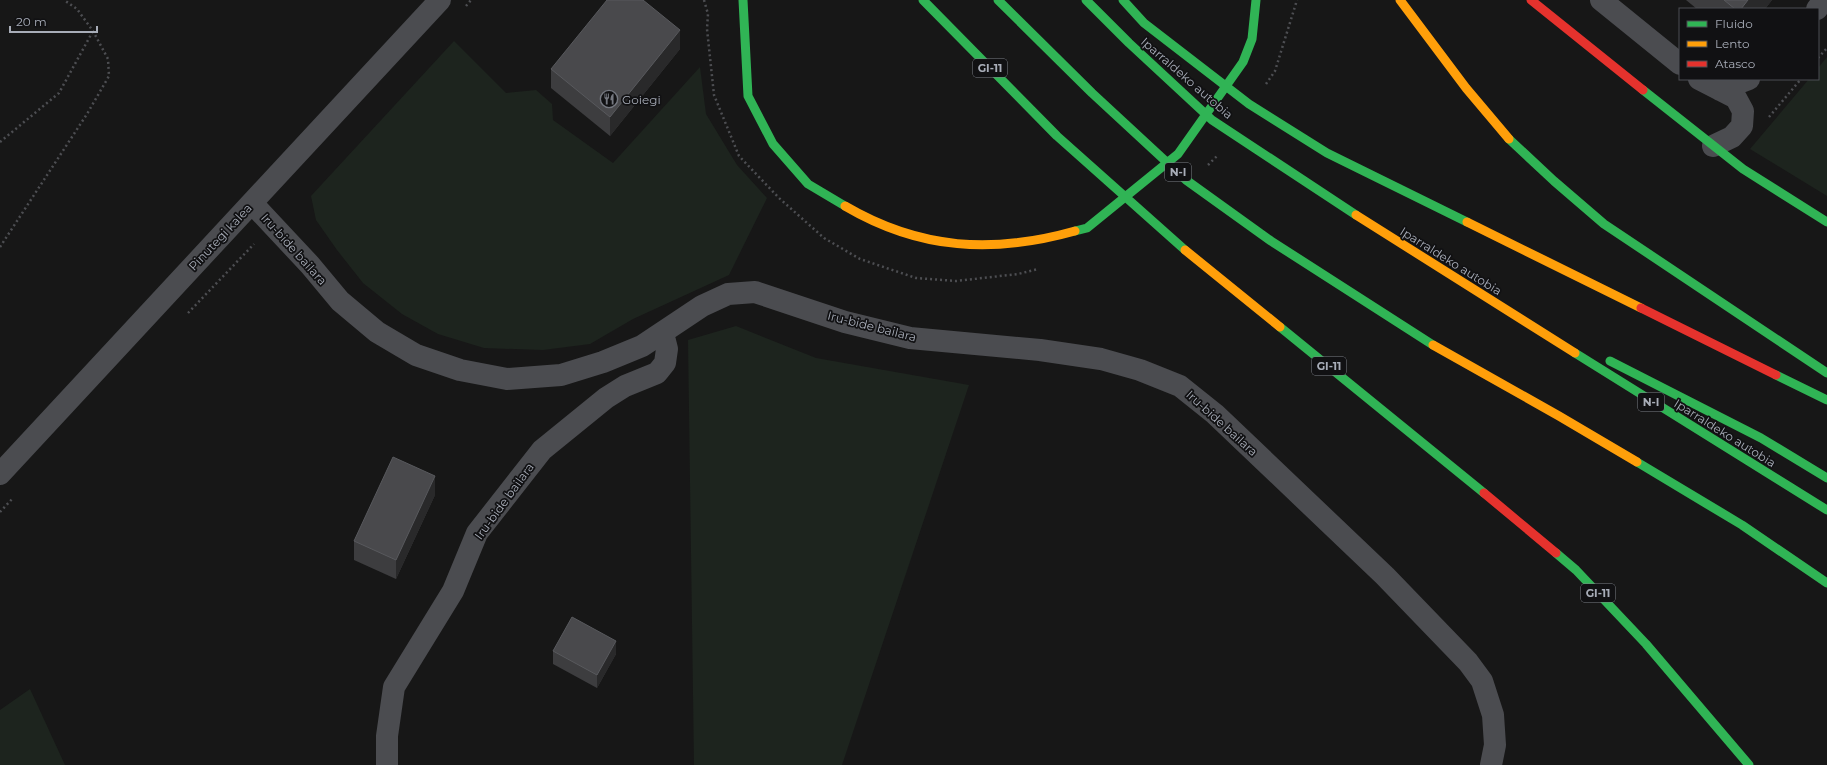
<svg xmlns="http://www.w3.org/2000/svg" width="1827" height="765" viewBox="0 0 1827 765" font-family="Montserrat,sans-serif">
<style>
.green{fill:#1d241e}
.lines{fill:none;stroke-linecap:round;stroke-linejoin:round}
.path{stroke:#4d4e52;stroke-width:2.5;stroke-dasharray:2 3;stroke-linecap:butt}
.street{stroke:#4b4c50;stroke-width:22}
.fast{stroke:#30b455;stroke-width:9}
.slow{stroke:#ff9f0a;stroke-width:9}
.jam{stroke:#e5322d;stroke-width:9}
.wall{fill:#3d3d3f}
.shaded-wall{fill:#29292a}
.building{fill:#49494c;stroke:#58595d}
.labels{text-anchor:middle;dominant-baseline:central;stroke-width:3.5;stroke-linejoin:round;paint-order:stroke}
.shield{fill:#111113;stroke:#7b7e86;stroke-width:1}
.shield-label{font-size:11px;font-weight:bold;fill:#a8adb8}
.street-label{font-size:12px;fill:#a8adb8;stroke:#111113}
.poi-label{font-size:12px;fill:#a8adb8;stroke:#111113;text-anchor:start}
</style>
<rect width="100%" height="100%" fill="#171717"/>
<path class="green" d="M454,41L506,93L536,90L552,104L553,120L613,163L700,67L706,114L737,165L767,198L729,275L633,319L590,344L543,350L484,348L438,334L402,314L363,283L337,250L316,220L311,196Z
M1827,57V196L1750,149L1809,79H1818V68Z
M736,326L816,358L969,385L842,765H694L688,340Z
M30,689L65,765H0V710Z"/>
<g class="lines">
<path class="path" d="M704,0L708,14L707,29L714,95L739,156L779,198L824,238L860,259L916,278L956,281L1018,274L1038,269
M466,6L471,0
M1818,58L1827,48
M1266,84L1275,71L1297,0
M1769,117L1801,79
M0,142L59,93L93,31
M1208,165L1217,156
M0,247L87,114L109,76L108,59L93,31L77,9L64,0
M188,313L254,244
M0,512L13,498"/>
<path class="street" d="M1601,0L1680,64
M1817,9L1824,0
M1699,79L1736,98L1743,111L1742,126L1732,137L1713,146
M1720,90L1749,79
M252,203L310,265L340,301L377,332L416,355L460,370L507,379L561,375L603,362L642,346L702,306L728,294L755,292L845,322L910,338L1040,350L1101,359L1140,370L1180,386L1215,414L1385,576L1468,662L1482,681L1493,715L1495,745L1491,765
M0,474L440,0
M387,765V736L394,687L453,591L477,533L542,450L606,398L625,386L657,373L665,363L667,349L663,333"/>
<path class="fast" d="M743,0L748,96L773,144L808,184L845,206
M923,0L1057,136L1185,250
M998,0L1092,93L1186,180L1271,241L1433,345
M1086,0L1129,43L1212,120L1356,215
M1123,0L1144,23L1249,104L1327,153L1467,222
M1643,90L1743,169L1827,222
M1509,139L1554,181L1604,224L1827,373
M1075,231L1087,228L1178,154L1243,62L1252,39L1256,0
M1280,327L1484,493
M1575,353L1827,510
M1610,361L1761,438L1827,478
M1776,375L1827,400
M1637,462L1742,525L1827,583
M1556,553L1576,570L1646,644L1749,765"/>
<path class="slow" d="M1400,0L1466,88L1509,139
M845,206C920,250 993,254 1075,231
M1356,215L1575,353
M1467,222L1641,308
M1185,250L1280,327
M1433,345L1559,416L1637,462"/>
<path class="jam" d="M1531,0L1643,90
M1641,308L1776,375
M1484,493L1556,553"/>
</g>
<path class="wall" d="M1686,0H1772L1765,9H1697Z
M680,49L610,136L551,88V69Z
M435,495L396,579L354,560V541Z
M553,651L616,654L597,688L553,664Z"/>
<path class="shaded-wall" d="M1748,0H1772L1765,9H1741Z
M680,30V49L610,136V117Z
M435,476V495L396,579V560Z
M616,641V654L597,688V675Z"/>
<path class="building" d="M607,0H643L680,30L610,117L551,69Z
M1724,0H1748L1741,9H1735Z
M393,457L435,476L396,560L354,541Z
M572,617L616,641L597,675L553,651Z"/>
<defs>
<symbol id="restaurant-ring" viewBox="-11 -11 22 22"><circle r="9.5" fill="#111113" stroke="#757880" stroke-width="1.5"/><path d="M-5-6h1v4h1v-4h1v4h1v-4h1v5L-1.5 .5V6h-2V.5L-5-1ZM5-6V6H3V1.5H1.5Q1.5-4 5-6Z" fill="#757880"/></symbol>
</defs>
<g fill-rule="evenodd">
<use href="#restaurant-ring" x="599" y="89" width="20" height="20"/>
</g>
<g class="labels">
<g class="shield">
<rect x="973" y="59" width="34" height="18" rx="3"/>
<rect x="1165" y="163" width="26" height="18" rx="3"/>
<rect x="1312" y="357" width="34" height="18" rx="3"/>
<rect x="1638" y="393" width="26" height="18" rx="3"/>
<rect x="1581" y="584" width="34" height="18" rx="3"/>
</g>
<g class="shield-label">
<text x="990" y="68">GI-11</text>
<text x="1178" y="172">N-I</text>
<text x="1329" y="366">GI-11</text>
<text x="1651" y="402">N-I</text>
<text x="1598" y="593">GI-11</text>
</g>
<g class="street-label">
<text transform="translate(1187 78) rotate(41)">Iparraldeko autobia</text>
<text transform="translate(220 237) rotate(-47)">Pinutegi kalea</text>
<text transform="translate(294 249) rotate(48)">Iru-bide bailara</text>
<text transform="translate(1451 261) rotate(32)">Iparraldeko autobia</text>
<text transform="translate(872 326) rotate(14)">Iru-bide bailara</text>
<text transform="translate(1222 423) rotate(42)">Iru-bide bailara</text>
<text transform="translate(1725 433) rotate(32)">Iparraldeko autobia</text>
<text transform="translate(504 501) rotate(-54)">Iru-bide bailara</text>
</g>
<g class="poi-label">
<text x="622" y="99">Goiegi</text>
</g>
</g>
<rect x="1679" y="8" width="140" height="72" fill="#111113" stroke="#4d4f55"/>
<rect x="1687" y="21" width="20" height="6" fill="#30b455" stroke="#4d4f55"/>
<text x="1715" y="28" font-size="12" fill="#a8adb8">Fluido</text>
<rect x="1687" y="41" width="20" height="6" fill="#ff9f0a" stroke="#4d4f55"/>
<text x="1715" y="48" font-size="12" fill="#a8adb8">Lento</text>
<rect x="1687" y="61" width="20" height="6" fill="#e5322d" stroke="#4d4f55"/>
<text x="1715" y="68" font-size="12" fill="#a8adb8">Atasco</text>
<path d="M10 26v6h87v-6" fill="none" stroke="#a8adb8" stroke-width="2"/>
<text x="16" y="26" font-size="12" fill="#a8adb8" stroke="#111113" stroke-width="3" paint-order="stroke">20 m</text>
</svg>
